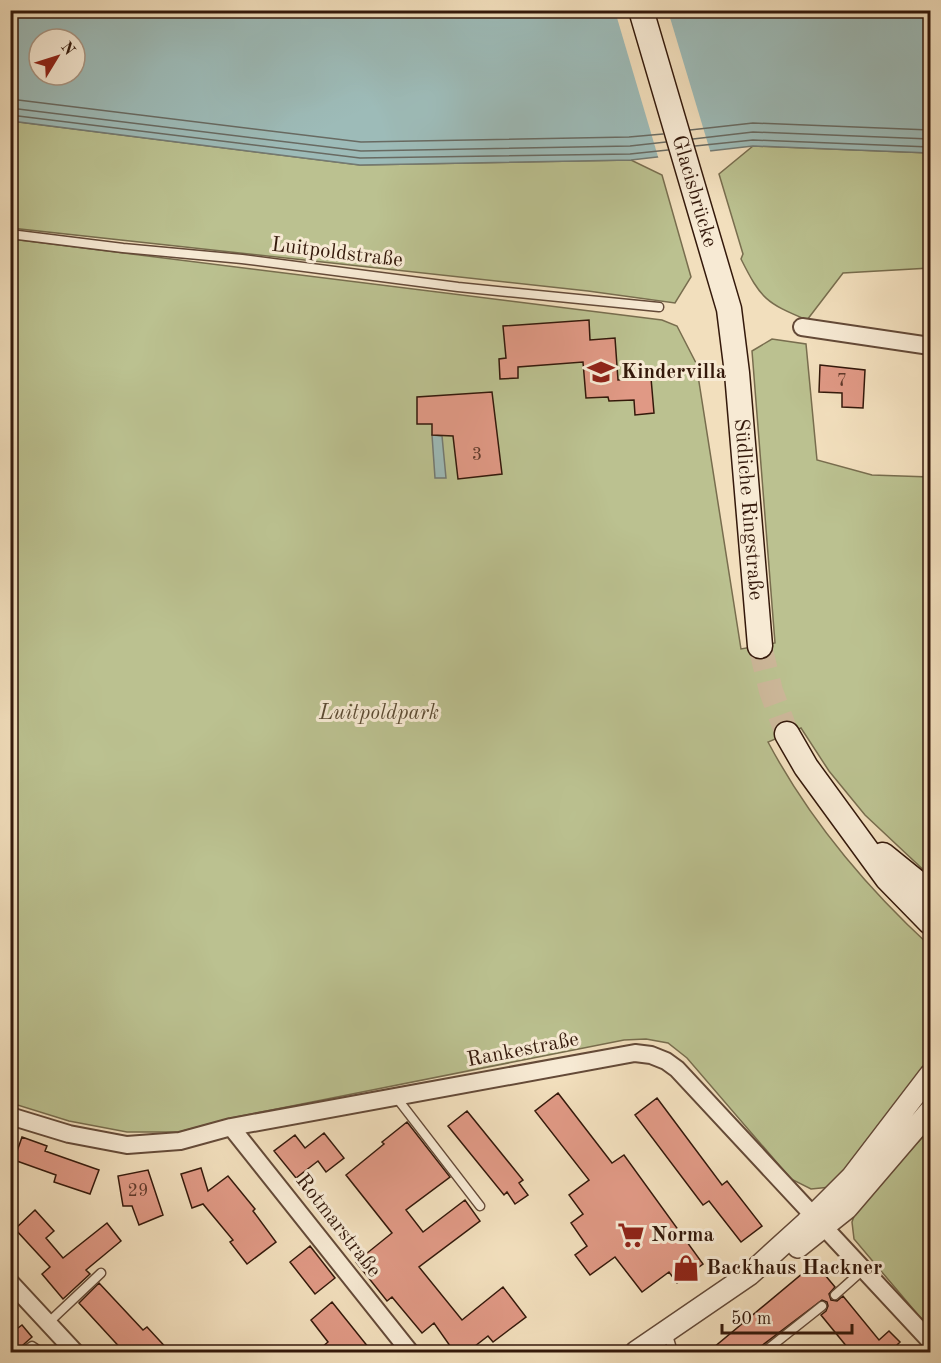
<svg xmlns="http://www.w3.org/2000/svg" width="941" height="1363" viewBox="0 0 941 1363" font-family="'Old Standard TT',serif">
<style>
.green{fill:#bbc190;stroke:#786d4e;stroke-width:1.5}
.water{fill:#9dbbb8;stroke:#737a73;stroke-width:1.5;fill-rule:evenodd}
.pier{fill:#f2dfbd}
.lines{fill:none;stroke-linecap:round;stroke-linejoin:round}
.shore{stroke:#686a62;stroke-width:1.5}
.building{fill:#e09985;stroke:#34190b;stroke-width:1.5}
.secondary-tunnel{stroke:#ccb799;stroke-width:24;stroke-dasharray:24 12;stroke-linecap:butt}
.service-casing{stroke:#644a38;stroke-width:11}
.minor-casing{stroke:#644a38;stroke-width:20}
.tertiary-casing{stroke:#644a38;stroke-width:24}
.secondary-casing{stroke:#34190b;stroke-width:27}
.service{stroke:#f7ead4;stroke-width:8}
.minor{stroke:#f7ead4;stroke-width:16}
.tertiary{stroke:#f7ead4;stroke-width:21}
.secondary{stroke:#f7ead4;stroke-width:24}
.labels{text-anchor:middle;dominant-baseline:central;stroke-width:6;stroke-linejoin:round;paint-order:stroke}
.number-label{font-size:18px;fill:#5f392a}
.street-label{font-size:21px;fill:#34190b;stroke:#f7ead4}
.poi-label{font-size:21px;font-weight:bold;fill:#34190b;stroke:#f7ead4;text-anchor:start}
.park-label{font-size:21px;font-style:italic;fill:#5c4b33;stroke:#f7ead4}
</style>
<rect width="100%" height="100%" fill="#f2dfbd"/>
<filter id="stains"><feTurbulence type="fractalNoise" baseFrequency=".00333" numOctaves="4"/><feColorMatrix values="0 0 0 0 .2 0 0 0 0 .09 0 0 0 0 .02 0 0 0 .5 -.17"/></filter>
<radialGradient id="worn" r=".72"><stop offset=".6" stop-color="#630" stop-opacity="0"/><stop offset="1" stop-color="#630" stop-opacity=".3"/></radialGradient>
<path class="green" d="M11,121L360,165L631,160L662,175L691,277L675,303L588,291L11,228Z
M753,146L930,153V268L843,273L807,320C766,303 761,299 741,259L743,254L719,174Z
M11,239L662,320L677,326L696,363L741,649L775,643L752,351L772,339L806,344L817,460L872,475L930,477V876L865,815L829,771L801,728L768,742C809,819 867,888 930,946V1063L885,1127L831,1187L811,1189L791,1179L687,1058L668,1043L646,1039L624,1040L231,1118L179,1132H127L69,1121L11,1103Z
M930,1129V1329L854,1239L852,1222L856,1210Z"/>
<path class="water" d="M11,11H930V153L753,146L631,160L360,165L11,121ZM39,39H75V75H39Z
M432,435L442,436L446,478H435Z"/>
<path class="pier" d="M615,11H668L711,154L659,160Z"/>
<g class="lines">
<path class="shore" d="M10,99L361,142L629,137L663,134
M10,108L361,151L630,146L666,142
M10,115L360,158L630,154L668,150
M690,130L753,123L930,130
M693,139L753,132L930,139
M695,146L753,140L930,147"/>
</g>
<path class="building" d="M589,320L590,340L615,338L618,380L651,378L654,413L635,415L634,400L609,401L608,397L586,398L583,362L518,367V378L500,379L499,359L506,358L503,326Z
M820,365L865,370L863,408L842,407V393L819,392Z
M492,392L502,474L458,479L453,436L432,435V424H417V397Z
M558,1093L612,1163L624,1155L703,1264L677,1283L669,1272L642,1292L615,1257L590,1275L575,1255L587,1246L571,1223L583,1214L569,1195L589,1180L535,1111Z
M657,1098L722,1185L727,1181L762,1226L741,1242L709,1201L703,1205L635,1115Z
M467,1111L523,1180L519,1183L528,1195L515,1204L507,1192L504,1195L448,1126Z
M407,1122L450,1177L406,1210L423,1232L465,1200L480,1221L419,1267L462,1320L503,1287L526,1317L493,1342L488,1336L466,1353H455L434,1323L422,1333L392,1297L387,1301L356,1262L392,1233L346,1175L384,1144L382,1142Z
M324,1133L344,1158L326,1172L318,1161L296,1178L274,1151L295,1135L305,1148Z
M22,1137L47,1146L45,1151L99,1170L90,1194L54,1182L56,1175L14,1160Z
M201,1168L208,1191L228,1176L255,1209L253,1211L276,1242L247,1264L230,1242L233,1240L203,1204L192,1208L181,1174Z
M148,1170L163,1215L139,1225L132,1206H123L118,1176Z
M35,1210L54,1231L46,1238L63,1258L107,1223L121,1241L86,1270L90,1274L63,1299L42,1274L50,1267L15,1229Z
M310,1246L335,1278L315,1294L290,1262Z
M815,1263L835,1287L829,1294L831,1300L837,1301L843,1296L879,1340L889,1331L900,1342L889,1353H852L821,1315L826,1311L828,1306L827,1302L822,1300L760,1347L756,1353H707Z
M99,1283L143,1330L147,1327L171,1353H125L79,1303Z
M332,1302L373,1353H315L328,1342L311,1320Z
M22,1325L32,1337L14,1353H10V1334Z"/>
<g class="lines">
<path class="secondary-tunnel" d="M760,646L771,691L787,734"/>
<defs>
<path id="service" d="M10,234L123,248L242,259L458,287L659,307
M396,1097L480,1206
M835,1295L863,1270
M48,1323L101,1273
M667,1332L673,1352
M23,1352L32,1346L41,1352
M764,1352L822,1306"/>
<path id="minor" d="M802,327L930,346
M10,1116L69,1134L127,1145L180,1141L231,1127L635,1053L651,1055L666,1061L677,1069L930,1341
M231,1127L410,1352
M10,1282L75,1352"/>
<path id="tertiary" d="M798,1247L847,1208L930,1111
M636,1352L750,1274L806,1223L852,1177L930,1075"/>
<g id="secondary">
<path id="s1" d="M641,10L729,309L737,373L760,646"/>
<path d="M787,734L806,767L887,878L930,922"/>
<path d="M883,855L930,893"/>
</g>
</defs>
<use href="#service" class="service-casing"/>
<use href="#minor" class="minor-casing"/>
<use href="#tertiary" class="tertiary-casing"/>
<use href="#secondary" class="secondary-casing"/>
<use href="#service" class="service"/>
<use href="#minor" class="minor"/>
<use href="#tertiary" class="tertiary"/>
<use href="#secondary" class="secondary"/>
</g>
<defs>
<symbol id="school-bare" viewBox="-9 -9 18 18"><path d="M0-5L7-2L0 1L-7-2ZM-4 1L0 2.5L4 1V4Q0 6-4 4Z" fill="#8f2418" stroke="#f7ead4" stroke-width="2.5" paint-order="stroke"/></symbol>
<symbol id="supermarket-bare" viewBox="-9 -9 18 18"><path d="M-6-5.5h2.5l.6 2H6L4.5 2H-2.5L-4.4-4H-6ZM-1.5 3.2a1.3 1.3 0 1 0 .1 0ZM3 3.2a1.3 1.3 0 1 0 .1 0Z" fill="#8f2418" stroke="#f7ead4" stroke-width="2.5" paint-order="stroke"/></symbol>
<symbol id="shop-bare" viewBox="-9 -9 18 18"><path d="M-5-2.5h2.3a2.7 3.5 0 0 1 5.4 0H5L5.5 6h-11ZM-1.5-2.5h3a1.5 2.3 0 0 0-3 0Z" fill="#8f2418" stroke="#f7ead4" stroke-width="2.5" paint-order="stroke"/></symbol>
</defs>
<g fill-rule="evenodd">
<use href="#school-bare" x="582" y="353" width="38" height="38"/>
<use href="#supermarket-bare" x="612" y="1216" width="38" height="38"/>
<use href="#shop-bare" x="667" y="1249" width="38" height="38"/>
</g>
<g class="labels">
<g class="number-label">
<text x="842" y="381">7</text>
<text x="477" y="455">3</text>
<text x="138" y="1191">29</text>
</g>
<g class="street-label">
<text stroke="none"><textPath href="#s1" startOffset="189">Glacisbrücke</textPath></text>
<text transform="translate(337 253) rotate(7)">Luitpoldstraße</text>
<text stroke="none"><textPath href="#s1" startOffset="513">Südliche Ringstraße</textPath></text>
<text transform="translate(523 1050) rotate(-11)">Rankestraße</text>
<text transform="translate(338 1226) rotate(52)">Rotmarstraße</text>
</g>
<g class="poi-label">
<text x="621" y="372">Kindervilla</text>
<text x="651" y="1235">Norma</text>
<text x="706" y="1268">Backhaus Hackner</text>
</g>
<g class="park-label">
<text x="379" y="713">Luitpoldpark</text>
</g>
</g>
<rect width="941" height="1363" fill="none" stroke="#f2dfbd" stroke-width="36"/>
<rect x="12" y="12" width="917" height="1339" fill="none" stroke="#34190b" stroke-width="3"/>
<rect x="18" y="18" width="905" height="1327" fill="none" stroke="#34190b" stroke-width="1.5"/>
<g transform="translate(57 57) rotate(52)"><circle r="28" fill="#f7ead4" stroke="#a99684" stroke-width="1.5"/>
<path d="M0-4.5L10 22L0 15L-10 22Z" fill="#8f2418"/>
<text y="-9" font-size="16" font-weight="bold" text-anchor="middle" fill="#34190b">N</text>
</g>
<path d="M722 1324v9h130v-9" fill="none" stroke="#34190b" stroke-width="3"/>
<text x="731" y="1324" font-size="18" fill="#34190b" stroke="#f7ead4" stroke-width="4.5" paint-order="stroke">50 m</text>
<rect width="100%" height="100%" filter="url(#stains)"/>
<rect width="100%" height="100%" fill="url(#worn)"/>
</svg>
